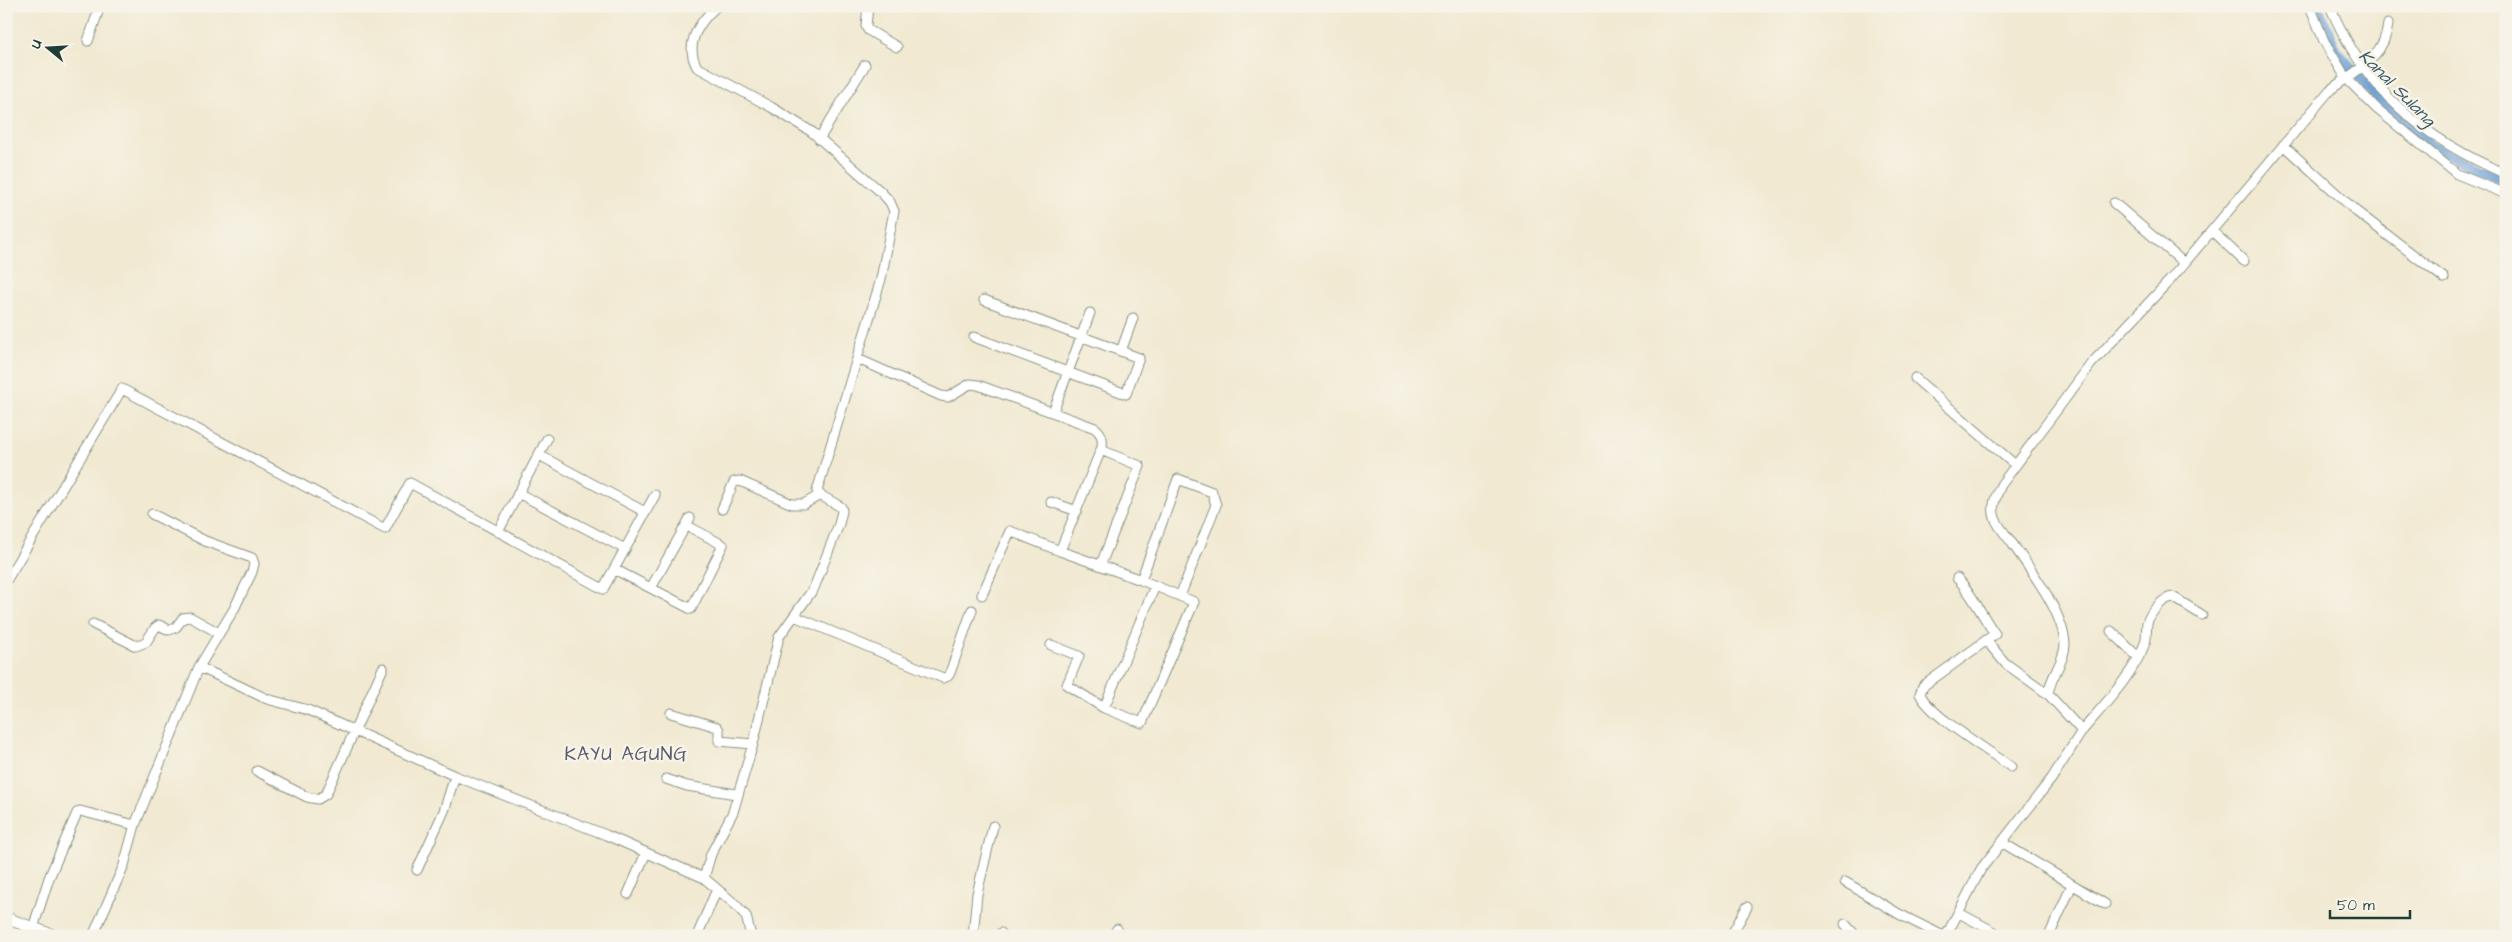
<svg xmlns="http://www.w3.org/2000/svg" width="2512" height="942" viewBox="0 0 2512 942" font-family="'Architects Daughter',sans-serif">
<style>
.lines{fill:none;stroke-linecap:round;stroke-linejoin:round}
.canal{stroke:#6b9ed6;stroke-width:11}
.minor-casing{stroke:#889382;stroke-width:11}
.tertiary-casing{stroke:#889382;stroke-width:13}
.minor{stroke:#fff;stroke-width:9}
.tertiary{stroke:#fff;stroke-width:11}
.labels{text-anchor:middle;dominant-baseline:central;stroke-width:5;stroke-linejoin:round;paint-order:stroke}
.water-label{font-size:18px;font-style:italic;fill:#365a65;stroke:#f7f3e8}
.quarter-label{font-size:19px;letter-spacing:1px;fill:#5a5d6d;stroke:#f7f3e8}
</style>
<rect width="100%" height="100%" fill="#f7f3e8"/>
<filter id="ink" filterUnits="userSpaceOnUse"><feTurbulence type="fractalNoise" baseFrequency=".02" numOctaves="2"/><feDisplacementMap in="SourceGraphic" scale="10" xChannelSelector="R" yChannelSelector="G"/><feConvolveMatrix kernelMatrix="1 2 1 2 8 2 1 2 1" color-interpolation-filters="sRGB"/></filter>
<filter id="wash" filterUnits="userSpaceOnUse"><feTurbulence type="fractalNoise" baseFrequency=".0096" numOctaves="4" result="noise"/><feDisplacementMap in="SourceGraphic" scale="20" xChannelSelector="R" yChannelSelector="G"/><feGaussianBlur stdDeviation="1.12" result="paint"/><feColorMatrix in="noise" values="0 0 0 0 0 0 0 0 0 0 0 0 0 0 0 0 0 1.4 0 .05"/><feComposite in="paint" operator="in"/></filter>
<g filter="url(#wash)">
<rect width="100%" height="100%" fill="#f1e9d1"/>
<g class="lines">
<path class="canal" d="M2317,6L2336,51L2384,105L2431,146L2506,181"/>
</g>
</g>
<g filter="url(#ink)">
<g class="lines">
<defs>
<path id="minor" d="M868,6L866,26L868,30L897,47
M2310,6L2324,41L2346,78L2377,109L2457,174L2506,194
M2330,6C2365,91 2424,139 2506,174
M88,41L100,6
M819,139L865,65
M2283,145L2357,212L2444,278
M2114,203L2184,263
M2212,231L2244,261
M974,337L1126,394L1139,358L984,300
M1121,351L1133,318
M858,359L941,396L948,397L970,384L978,385L1095,428C1102,434 1103,438 1102,447L1060,551L1010,531L982,595
M1915,378L2014,464
M1053,412L1090,313
M1101,450L1140,466L1101,564
M539,455L645,512
M518,493L625,549
M1051,502L1077,511
M722,509L734,482L740,481L792,504H804L820,495
M498,532L547,439
M614,569L691,609L723,545L686,525
M1957,578C1972,593 1982,616 1995,634L1923,686L1920,694C1930,716 1990,751 2011,767
M1141,580L1178,479L1212,492L1216,505L1180,596
M6,581L122,389L385,529L410,483L603,589L655,495
M651,588L690,518
M794,616L943,678L948,676L950,673L972,610
M93,624L136,646L146,642L155,628L159,625L169,630L176,627L183,618L190,617L219,633
M2111,631L2138,657
M1986,640L2005,663L2048,694
M1051,645L1079,656L1067,685L1104,708L1142,723L1194,602L1141,580L1060,551
M199,667L267,699L308,710L455,776L606,835L704,878L717,889L697,936
M1104,708L1155,586
M671,713L717,727L719,730V741L753,744
M2082,731C2103,706 2134,674 2145,643C2147,637 2146,630 2147,623C2150,613 2162,598 2173,597L2202,615
M257,771L307,797L318,799L326,794L383,668
M666,779L687,786L736,794
M2003,843L2105,904
M417,870L444,811L455,776
M704,878L711,854L733,812L753,744L779,637L814,588L839,524L842,511L841,507L820,495L817,491L881,279L894,211L890,202L881,192L812,132L771,107L697,67C684,44 699,22 717,6
M1845,882L1899,914L1943,936
M717,889L736,905L746,916L751,936
M628,894L646,853
M1959,913L2002,936
M1845,924L1856,936
M33,928L49,878L77,813L80,811L135,825
M93,936L124,865L135,825L199,667L234,609L252,572L254,564L252,558L205,541L152,514
M973,936L977,894L993,826
M1001,936V933
M1113,936L1117,929
M1731,936L1747,907
M1946,936L1981,869L2052,778L2082,731L2048,694C2050,677 2065,661 2065,644C2063,612 2032,572 2014,546C2008,537 1999,528 1995,518C1991,506 1996,496 2001,485L2091,364L2171,279L2330,90C2354,72 2385,58 2388,24
M2049,936L2072,885"/>
<path id="tertiary" d="M6,918L55,936"/>
</defs>
<use href="#minor" class="minor-casing"/>
<use href="#tertiary" class="tertiary-casing"/>
<use href="#minor" class="minor"/>
<use href="#tertiary" class="tertiary"/>
</g>
</g>
<g class="labels">
<g class="water-label">
<text transform="translate(2397 88) rotate(45)">Kanal Sulang</text>
</g>
<g class="quarter-label">
<text x="626" y="754">KAYU AGUNG</text>
</g>
</g>
<rect width="2512" height="942" fill="none" stroke="#f7f3e8" stroke-width="25"/>
<g transform="translate(48 48) rotate(288)" stroke="#f7f3e8" stroke-width="4" paint-order="stroke">
<path d="M0-4L9 19L0 12L-9 19Z" fill="#1f3d34"/>
<text y="-8" font-size="14" font-weight="bold" text-anchor="middle" fill="#1f3d34">U</text>
</g>
<path d="M2330 910v8h80v-8" fill="none" stroke="#1f3d34" stroke-width="2.5"/>
<text x="2337" y="910" font-size="15" fill="#1f3d34" stroke="#f7f3e8" stroke-width="4" paint-order="stroke">50 m</text>
</svg>
